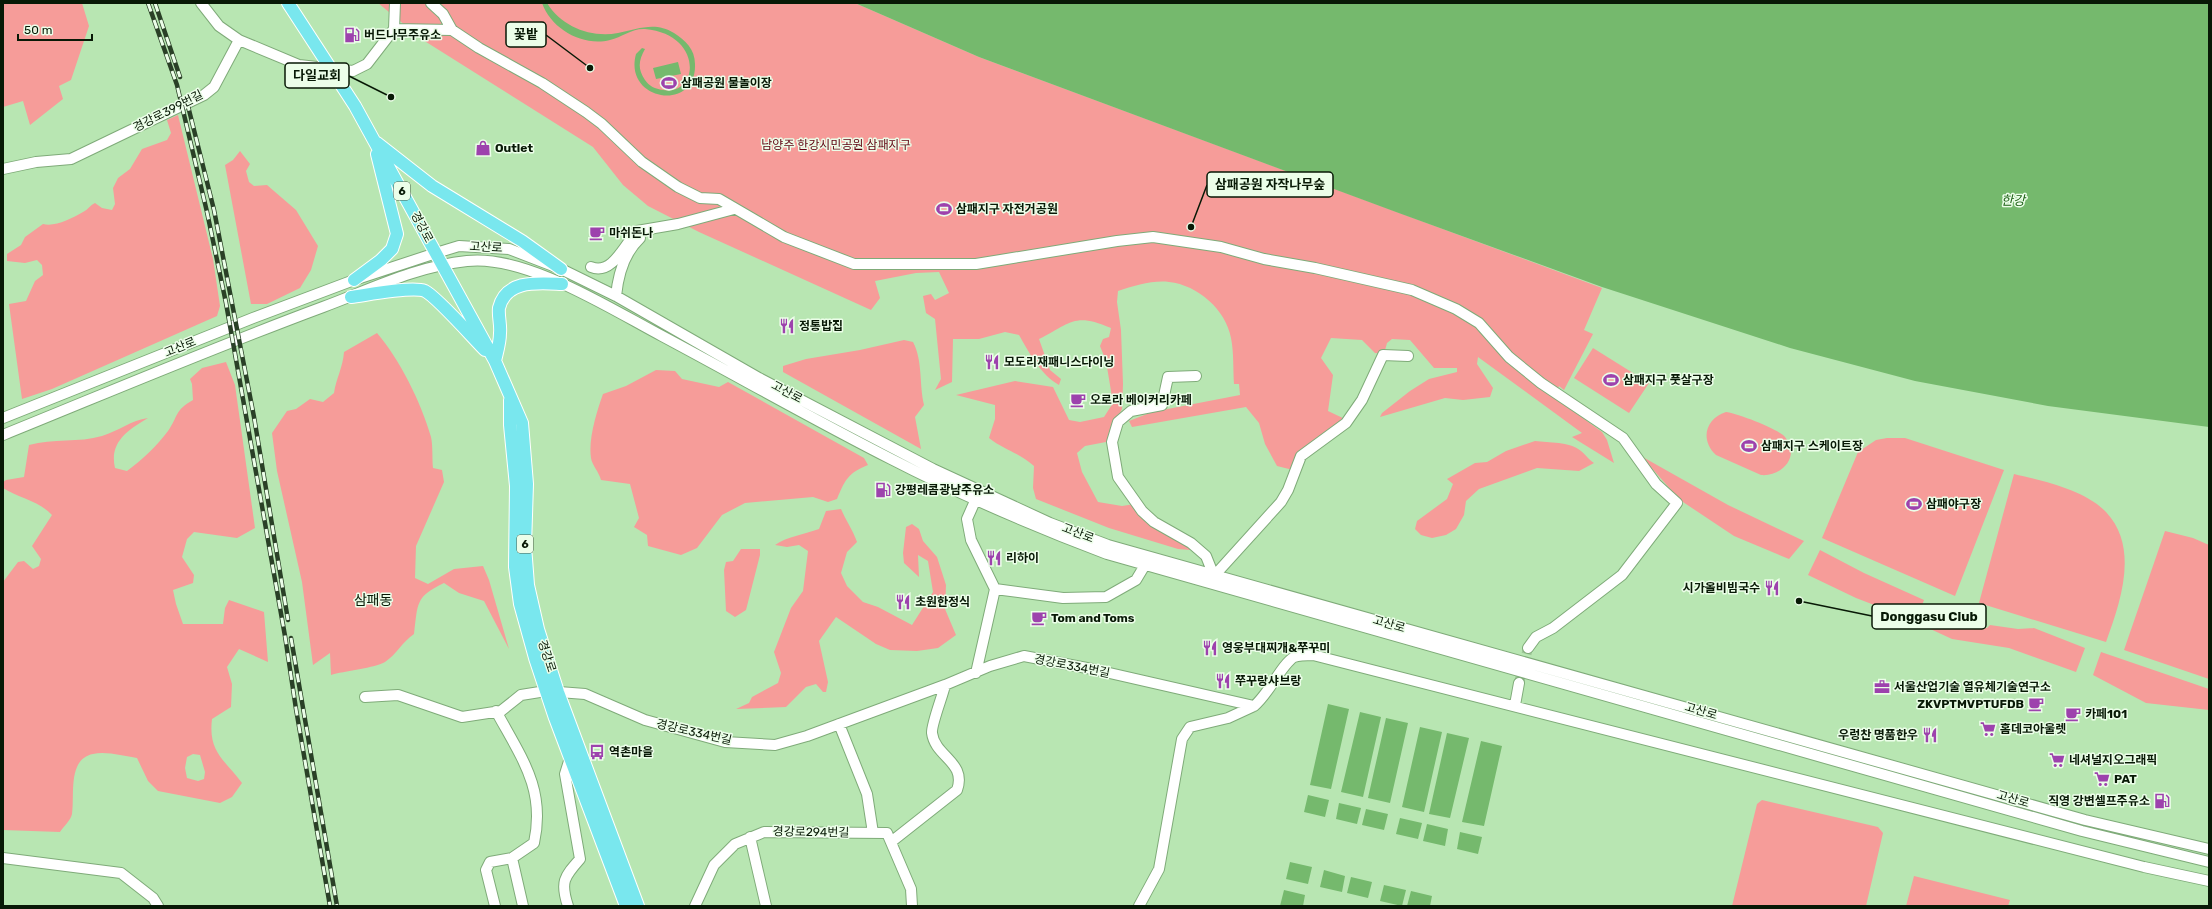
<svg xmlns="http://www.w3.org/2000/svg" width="2212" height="909" viewBox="0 0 2212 909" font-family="Rubik,'Noto Sans KR',sans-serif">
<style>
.green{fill:#f69c99;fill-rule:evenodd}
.water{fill:#75b96d}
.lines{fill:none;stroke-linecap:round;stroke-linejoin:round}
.minor-tunnel{stroke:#9ec798;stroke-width:10;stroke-dasharray:10 5;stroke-linecap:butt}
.minor-casing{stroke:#7fab79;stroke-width:12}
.major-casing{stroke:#fff;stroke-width:14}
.minor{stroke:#fff;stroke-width:10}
.major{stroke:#79e7ee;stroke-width:12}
.rail-casing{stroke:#2a4027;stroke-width:4.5}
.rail{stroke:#ecfee9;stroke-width:3;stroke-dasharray:9;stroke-linecap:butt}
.labels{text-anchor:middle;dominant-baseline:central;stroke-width:3;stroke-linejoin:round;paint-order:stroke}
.shield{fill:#ecfee9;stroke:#4c5e4a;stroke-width:1}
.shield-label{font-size:11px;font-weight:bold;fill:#081906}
.poi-label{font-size:12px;font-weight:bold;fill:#081906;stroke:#ecfee9;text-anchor:start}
.street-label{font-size:12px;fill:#081906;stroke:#ecfee9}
.park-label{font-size:12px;fill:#5f000f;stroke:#ecfee9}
.water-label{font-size:13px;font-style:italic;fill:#1d6016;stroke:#ecfee9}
.quarter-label{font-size:14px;fill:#081906;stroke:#ecfee9}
.leader{fill:none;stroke:#081906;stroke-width:1.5}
.callout-dot{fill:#081906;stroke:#ecfee9;stroke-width:1.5}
.callout{fill:#ecfee9;stroke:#081906;stroke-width:1.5}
.callout-label{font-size:13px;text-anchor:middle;font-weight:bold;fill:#081906}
</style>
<rect width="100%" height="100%" fill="#b8e6b2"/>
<path class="green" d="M3,3H82L89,26L71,80L59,86L63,99L30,125L23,101L3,107Z
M378,3H855L979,57L1602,288L1584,330L1593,334L1564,390L1559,386L1554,397L1602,432L1607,440L1614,463L1572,437L1582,433L1478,357L1477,364L1493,388L1490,397L1463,400L1445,398L1380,417L1382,413L1410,391L1429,379L1457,372V368H1434L1410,340L1392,339L1387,343L1384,354L1375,353L1362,340L1331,338L1321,358L1333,375L1328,411L1347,420L1293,470L1277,466L1265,444L1259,423L1246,407L1132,427L1129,421L1152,412L1240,395L1239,384H1234C1233,370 1234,353 1231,338C1226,310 1198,285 1169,282C1153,280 1134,286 1118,291L1117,302L1121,330L1123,384L1122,409L1113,427L1110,446L1106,442L1085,446L1077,453L1082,472L1098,502L1122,506L1135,504L1190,546V550L1178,549L1109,528L1036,499L1033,488L1034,466C1018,452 1004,450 989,438L995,419V405L956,395L1015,381L1053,387L1069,420L1080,422L1104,417L1113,403L1106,361L1100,346L1103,339L1109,337L1111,328C1074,312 1071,323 1039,339L1050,370L1061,379L1059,385C1040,374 1030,354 1019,335L1005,332L979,339H953L952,382L935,390L941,379L935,319L926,313L923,296L931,294L935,300L949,293L939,272L916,273L875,281L880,298L871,310L699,232L648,206L623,185L593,147L423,40Z
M178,115L213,259L220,306L217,316L52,389L22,399L9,304L26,301L35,281L43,275L42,265L37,260L25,263L7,261V254L21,245L25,237L43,224C55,227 71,219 83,212C88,210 90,205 95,203L102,208L112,210L115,204L113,188L118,178L130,169L142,149L167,140L171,133L167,120Z
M240,151L250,164L246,171L249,182L254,186L267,185L296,210L318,246L311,270L300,288L267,304H251L225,165L233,160Z
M377,333C400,360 421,402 431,437C433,446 432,458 433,468L442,470L444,482L416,546L415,578L428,584L454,569L483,566L489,580L509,649L484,601L459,593L444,583C415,597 418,603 414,634C402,642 397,654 385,662C376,668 343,671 331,675L330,653L313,665L302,582L277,471L272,433L287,411L296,409L310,399L323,402L334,393C336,379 343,367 344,352Z
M904,340L913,342C923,361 919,384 924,405L915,417L921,449L783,372V366L806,359L860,350Z
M1593,348L1649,383L1629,413L1574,378Z
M226,362L235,385L255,528L237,538L194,532L187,539L182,557L194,575L193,583L173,590L176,604L183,624H223L225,608L229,600L264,612L268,662L239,649L227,667L232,684L231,707L212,719C208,752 224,759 242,783L232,797L220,803L158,791L148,781L137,758C124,756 106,751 93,754C67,759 75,796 72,814C71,820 63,827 60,832L3,830V582L18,562L24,561L33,569L39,566L41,559L32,546L52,515C39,501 19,498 3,488V482L6,480L24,477L29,445C53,438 79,443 102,436C119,431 131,420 148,418C128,430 109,442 115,468L127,471C143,459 156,447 168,431C179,415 174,411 193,400L192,384L190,379L202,368ZM193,754L200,755L205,772L204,779L198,781L187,778L185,768L187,757Z
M656,370L675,371L682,379L719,387L728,382L864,458L868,465C848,473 845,480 837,499L828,502L813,497L745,503L722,515L697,548L681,555L648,546L647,535L634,527L639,518L630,484L601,480C599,472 592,465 591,458C588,439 597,411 603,394L626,386Z
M1726,412C1736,413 1779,429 1785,437C1801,456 1782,477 1761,475L1716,455C1700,440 1705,419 1726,412Z
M1887,438H1905L2004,470L1955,596L1822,538L1858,452L1876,440Z
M1535,441C1549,443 1569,441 1581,451C1586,455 1588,459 1594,463L1579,471L1537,468L1479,489L1466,501L1464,515L1456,529L1446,535L1432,538L1421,535L1415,529L1417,521L1447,499L1453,484L1447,479L1475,463L1487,462L1506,451Z
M1641,456L1728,505L1804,541L1789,559L1734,536L1680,500Z
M2014,474C2043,481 2085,490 2106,512C2140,548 2120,603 2106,642L1979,603Z
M841,509C846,521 853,530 857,542L847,552L841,573L847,586L863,602L878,607L912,625L933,592L928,561L918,555L919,577L904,563L903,553L906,527L912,524L919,529L923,541L937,557L946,585L945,609L956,635L938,648L917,651L890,650L876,644L836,617L819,641L828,682L826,692H823L816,684L806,687L786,707L736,709L749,703L752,697L778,683L781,673L774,652L791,608L803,591L808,551L799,545L787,547L775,545C786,537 805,534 819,529L826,511Z
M2165,531L2193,538L2209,545V679L2124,650Z
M741,549H760V555L746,610L735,617L726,611L724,570L726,562L733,561Z
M1820,550L1864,573L1924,600L1916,621L1856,598L1808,575Z
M1935,607L1946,618L1987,628L1990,625L2018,629L2034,628L2085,648L2076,672L2009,648L1952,639L1926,627Z
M2101,652L2209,689V710L2146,703L2093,675Z
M1762,800L1878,827L1883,833L1866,906H1732L1757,804Z
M1914,876L2010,900L2008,906H1906Z"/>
<path class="water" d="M542,3H547C562,27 591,38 618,33C638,29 655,21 674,33C685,40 695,49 695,64C697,113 623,101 636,54L642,48L645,49C639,60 637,68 645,80C649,86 655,89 663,90C700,96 703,34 645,29C633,28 622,37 610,40C583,47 551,29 542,3Z
M855,3H2209V427L2048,406L1915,381L1790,348L1602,287L1396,212L979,57Z
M678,62L681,74L656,79L653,68Z
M1328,704L1349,709L1331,789L1310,785Z
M1360,712L1381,717L1363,797L1341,792Z
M1386,718L1408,723L1390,803L1368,798Z
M1420,727L1442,732L1424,812L1402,807Z
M1447,733L1469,738L1450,818L1429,814Z
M1481,741L1502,746L1484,826L1462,822Z
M1308,795L1329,800L1325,817L1304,812Z
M1339,803L1361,808L1357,824L1336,819Z
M1366,809L1388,814L1384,830L1362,825Z
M1400,818L1422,823L1418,839L1396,834Z
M1427,824L1448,829L1445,846L1423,841Z
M1460,832L1482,837L1478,854L1457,849Z
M1290,862L1312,867L1308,884L1286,879Z
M1324,870L1345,876L1342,892L1320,887Z
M1351,877L1372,882L1368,898L1347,893Z
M1384,885L1406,890L1402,906L1380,901Z
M1284,890L1305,895L1303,906H1280Z
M1411,891L1432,896L1430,906H1407Z"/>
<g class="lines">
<path class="minor-tunnel" d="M1519,683L1528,648"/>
<defs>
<path id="minor" d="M201,3L219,26L239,40L299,65L353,71L367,64L394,29L452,30L479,48L542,83L586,112L602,124L642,162L678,187L700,198L719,199L784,237L854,264H976L1117,241L1153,237L1221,247L1264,259L1315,268L1412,290L1456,309L1479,323L1509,357L1541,383L1623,438L1656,484L1677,503L1622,575L1553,628L1536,637L1528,648
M431,3L443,14L452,30
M394,29L395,3
M3,169L36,162L71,159L204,95L214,87L239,40
M591,267C612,276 625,244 637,231L678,224L734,209
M616,296C618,276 624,253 640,238
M1196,376L1168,377L1162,405L1131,411L1118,422L1112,442L1118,477L1142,511L1154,522L1191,543L1206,556L1214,576L1281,502L1288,490L1301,456L1346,423L1362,400L1383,355L1408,356
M3,418L253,318L354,280L436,253L459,246L509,249L561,269L616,296L759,378L933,469L1050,523L1108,545L2085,820L2209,849
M3,435C109,392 215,347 323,307C369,290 417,266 467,261C525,254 611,309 662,336C739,377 814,420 891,459C961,495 1033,526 1107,554L2082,831L2209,862
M975,501L967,519L971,540L995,589L976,673
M995,589L1063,598L1106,597L1136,580L1145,565
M365,697L398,695L462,717L501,711L521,695L546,691L585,694L645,720L725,742L775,745L807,736L945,685L990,666L1024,656L1092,669L1254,706L1228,718L1190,727L1182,739L1159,869L1139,906
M1515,705L1519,683
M1254,706C1269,694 1281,665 1294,657C1299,655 1308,655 1313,655L2144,867L2209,881
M496,711C521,757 546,789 534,843L512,858L523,906
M839,724L867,794L873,833
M750,837L766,906
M891,842L957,790C967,762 935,757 932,733C931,725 943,695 945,685
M3,858L121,873L153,898L158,906
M495,906L486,870L490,862L512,858
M568,906C560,882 564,877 580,859L565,774L570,758
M695,906L714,865L735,844L764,832L887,833L911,889L912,906"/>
<path id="major" d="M288,3L355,106L495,361L522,423L527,484L525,546L528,585L538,629L558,692L638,906
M377,143L432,186L522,241L561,269
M354,280L381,260L392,249L397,234L377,154
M351,297C367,295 412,286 425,291C436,296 474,339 485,350
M495,361C497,352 500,343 500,333C501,325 498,316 499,308C506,279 538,283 562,284
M510,400V425L516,486L515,567L520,604L535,658L555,718L626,906"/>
</defs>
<use href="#minor" class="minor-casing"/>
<use href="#major" class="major-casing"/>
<use href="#minor" class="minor"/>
<use href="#major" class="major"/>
<defs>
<path id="rail" d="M148,3L177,85L207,212L226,303L285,636L296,709L330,906
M155,3L180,77
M187,102L214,210L254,417L288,620
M291,638L337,906"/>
</defs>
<use href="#rail" class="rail-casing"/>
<use href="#rail" class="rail"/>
</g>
<defs>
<symbol id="fuel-bare" viewBox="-9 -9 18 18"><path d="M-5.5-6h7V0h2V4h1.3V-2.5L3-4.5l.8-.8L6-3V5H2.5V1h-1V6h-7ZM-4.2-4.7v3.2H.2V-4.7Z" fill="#9d42ad" stroke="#ecfee9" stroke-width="2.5" paint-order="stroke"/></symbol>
<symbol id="stadium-bare" viewBox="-9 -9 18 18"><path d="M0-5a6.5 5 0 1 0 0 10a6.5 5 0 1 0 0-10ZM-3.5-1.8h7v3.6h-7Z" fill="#9d42ad" stroke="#ecfee9" stroke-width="2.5" paint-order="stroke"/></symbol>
<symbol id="shop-bare" viewBox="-9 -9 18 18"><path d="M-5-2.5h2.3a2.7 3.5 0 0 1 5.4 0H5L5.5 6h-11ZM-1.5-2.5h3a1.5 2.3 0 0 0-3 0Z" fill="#9d42ad" stroke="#ecfee9" stroke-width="2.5" paint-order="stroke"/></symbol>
<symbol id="cafe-bare" viewBox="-9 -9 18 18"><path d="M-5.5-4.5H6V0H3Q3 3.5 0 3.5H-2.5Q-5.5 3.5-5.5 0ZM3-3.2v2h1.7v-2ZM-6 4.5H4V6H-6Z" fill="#9d42ad" stroke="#ecfee9" stroke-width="2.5" paint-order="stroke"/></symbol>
<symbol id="restaurant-bare" viewBox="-9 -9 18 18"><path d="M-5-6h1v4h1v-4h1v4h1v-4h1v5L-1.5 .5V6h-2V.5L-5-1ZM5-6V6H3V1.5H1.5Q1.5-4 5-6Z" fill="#9d42ad" stroke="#ecfee9" stroke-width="2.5" paint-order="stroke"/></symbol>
<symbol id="office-bare" viewBox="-9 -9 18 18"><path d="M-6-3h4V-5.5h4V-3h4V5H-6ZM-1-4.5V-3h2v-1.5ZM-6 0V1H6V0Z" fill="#9d42ad" stroke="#ecfee9" stroke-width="2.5" paint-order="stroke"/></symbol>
<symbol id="supermarket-bare" viewBox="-9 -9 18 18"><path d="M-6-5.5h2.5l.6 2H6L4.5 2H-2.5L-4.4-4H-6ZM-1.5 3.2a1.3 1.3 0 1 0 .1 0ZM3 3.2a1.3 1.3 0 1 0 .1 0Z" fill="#9d42ad" stroke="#ecfee9" stroke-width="2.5" paint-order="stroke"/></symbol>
<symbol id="bus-bare" viewBox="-9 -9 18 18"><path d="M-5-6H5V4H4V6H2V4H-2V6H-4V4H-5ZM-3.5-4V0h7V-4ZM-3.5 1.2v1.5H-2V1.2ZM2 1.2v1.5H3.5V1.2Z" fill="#9d42ad" stroke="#ecfee9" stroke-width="2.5" paint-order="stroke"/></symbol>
</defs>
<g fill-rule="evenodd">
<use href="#fuel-bare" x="341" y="24" width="22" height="22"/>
<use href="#stadium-bare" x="658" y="72" width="22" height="22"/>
<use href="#shop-bare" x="472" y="137" width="22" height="22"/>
<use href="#stadium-bare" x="933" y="198" width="22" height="22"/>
<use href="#cafe-bare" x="586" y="222" width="22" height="22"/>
<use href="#restaurant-bare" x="776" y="315" width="22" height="22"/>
<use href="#restaurant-bare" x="981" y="351" width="22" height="22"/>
<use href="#stadium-bare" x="1600" y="369" width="22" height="22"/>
<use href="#cafe-bare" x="1067" y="389" width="22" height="22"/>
<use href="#stadium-bare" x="1738" y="435" width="22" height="22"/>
<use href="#fuel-bare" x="872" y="479" width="22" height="22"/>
<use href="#stadium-bare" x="1903" y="493" width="22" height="22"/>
<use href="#restaurant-bare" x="983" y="547" width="22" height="22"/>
<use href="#restaurant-bare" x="1761" y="577" width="22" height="22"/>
<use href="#restaurant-bare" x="892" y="591" width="22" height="22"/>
<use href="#cafe-bare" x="1028" y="607" width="22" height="22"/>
<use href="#restaurant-bare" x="1199" y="637" width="22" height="22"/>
<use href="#restaurant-bare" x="1212" y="670" width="22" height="22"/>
<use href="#office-bare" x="1871" y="676" width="22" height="22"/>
<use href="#cafe-bare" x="2025" y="693" width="22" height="22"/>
<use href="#cafe-bare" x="2062" y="703" width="22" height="22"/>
<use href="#supermarket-bare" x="1977" y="718" width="22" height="22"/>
<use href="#restaurant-bare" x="1919" y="724" width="22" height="22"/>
<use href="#bus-bare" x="586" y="741" width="22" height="22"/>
<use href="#supermarket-bare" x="2046" y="749" width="22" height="22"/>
<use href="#supermarket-bare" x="2091" y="768" width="22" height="22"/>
<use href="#fuel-bare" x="2151" y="790" width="22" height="22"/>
</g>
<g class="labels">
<g class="shield">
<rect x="394" y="182" width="16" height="18" rx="3"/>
<rect x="517" y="535" width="16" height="18" rx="3"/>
</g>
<g class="shield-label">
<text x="402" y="191">6</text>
<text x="525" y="544">6</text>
</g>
<g class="poi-label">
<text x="364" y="35">버드나무주유소</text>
<text x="681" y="83">삼패공원 물놀이장</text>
<text x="495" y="148">Outlet</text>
<text x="956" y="209">삼패지구 자전거공원</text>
<text x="609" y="233">마쉬돈나</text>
<text x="799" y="326">정통밥집</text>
<text x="1004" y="362">모도리재패니스다이닝</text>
<text x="1623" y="380">삼패지구 풋살구장</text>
<text x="1090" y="400">오로라 베이커리카페</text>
<text x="1761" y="446">삼패지구 스케이트장</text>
<text x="895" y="490">강평레콤광남주유소</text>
<text x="1926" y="504">삼패야구장</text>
<text x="1006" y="558">리하이</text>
<text x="1760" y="588" text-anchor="end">시가올비빔국수</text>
<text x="915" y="602">초원한정식</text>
<text x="1051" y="618">Tom and Toms</text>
<text x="1222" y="648">영웅부대찌개&amp;쭈꾸미</text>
<text x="1235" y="681">쭈꾸랑샤브랑</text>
<text x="1894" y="687">서울산업기술 열유체기술연구소</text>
<text x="2024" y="704" text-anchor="end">ZKVPTMVPTUFDB</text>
<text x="2085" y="714">카페101</text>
<text x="2000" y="729">홈데코아울렛</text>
<text x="1918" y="735" text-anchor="end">우렁찬 명품한우</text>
<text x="609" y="752">역촌마을</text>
<text x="2069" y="760">네셔널지오그래픽</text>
<text x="2114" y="779">PAT</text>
<text x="2150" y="801" text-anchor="end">직영 강변셀프주유소</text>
</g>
<g class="street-label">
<text transform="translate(168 111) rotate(-27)">경강로399번길</text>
<text transform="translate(422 227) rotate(62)">경강로</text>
<text transform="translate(486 247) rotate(3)">고산로</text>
<text transform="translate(180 347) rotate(-22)">고산로</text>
<text transform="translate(787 392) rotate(28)">고산로</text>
<text transform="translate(1078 533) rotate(21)">고산로</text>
<text transform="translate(1389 624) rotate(16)">고산로</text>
<text transform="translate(547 656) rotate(72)">경강로</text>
<text transform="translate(1072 666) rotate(11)">경강로334번길</text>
<text transform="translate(1701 711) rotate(16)">고산로</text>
<text transform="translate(694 732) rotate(13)">경강로334번길</text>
<text transform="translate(2013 799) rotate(16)">고산로</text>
<text transform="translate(811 832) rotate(1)">경강로294번길</text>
</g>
<g class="park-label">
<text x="836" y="145">남양주 한강시민공원 삼패지구</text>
</g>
<g class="water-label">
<text x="2013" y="200">한강</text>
</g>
<g class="quarter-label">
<text x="373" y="600">삼패동</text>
</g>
</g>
<path class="leader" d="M590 68L546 35M391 97L349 76M1191 227L1207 185M1799 601L1872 616"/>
<g class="callout-dot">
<circle cx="590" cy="68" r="4"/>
<circle cx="391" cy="97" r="4"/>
<circle cx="1191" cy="227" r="4"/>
<circle cx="1799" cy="601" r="4"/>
</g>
<g class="callout">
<rect x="506" y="22" width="40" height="25" rx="4"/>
<rect x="285" y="63" width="64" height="25" rx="4"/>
<rect x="1207" y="172" width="126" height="25" rx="4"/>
<rect x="1872" y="604" width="114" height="25" rx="4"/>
</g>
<g class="callout-label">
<text x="526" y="39">꽃밭</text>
<text x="317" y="80">다일교회</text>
<text x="1270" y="189">삼패공원 자작나무숲</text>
<text x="1929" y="621">Donggasu Club</text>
</g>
<rect width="2212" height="909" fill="none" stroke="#081906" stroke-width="8"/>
<path d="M18 34v6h74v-6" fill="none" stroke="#081906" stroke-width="2"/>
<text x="24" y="34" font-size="12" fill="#081906" stroke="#ecfee9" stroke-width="3" paint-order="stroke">50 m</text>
</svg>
